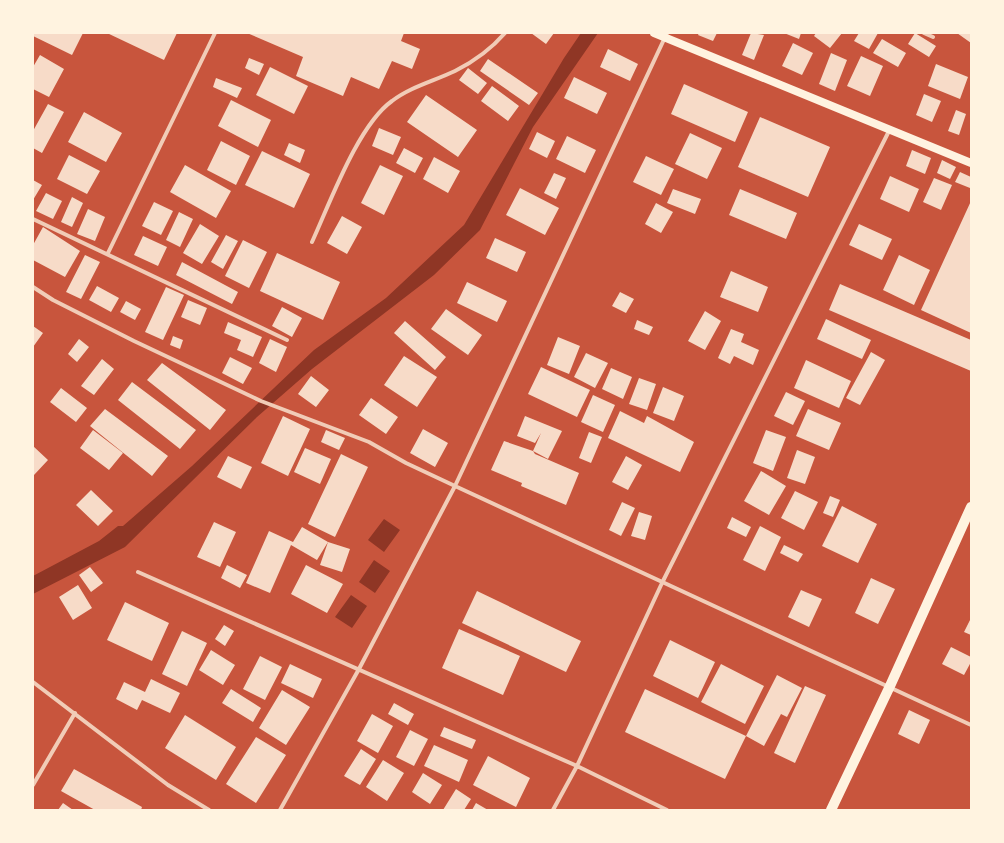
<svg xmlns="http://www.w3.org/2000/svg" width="1004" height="843" viewBox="0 0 1004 843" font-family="'Times New Roman',serif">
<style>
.water{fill:#8f3625}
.building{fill:#f7dbc8}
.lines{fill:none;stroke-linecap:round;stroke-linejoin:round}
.minor{stroke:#f1ccb7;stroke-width:4}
.secondary{stroke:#fff3e0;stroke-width:8}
.primary{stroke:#fff3e0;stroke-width:10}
</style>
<rect width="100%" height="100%" fill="#c8553d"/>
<path class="water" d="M581,33H598L533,127L480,230L434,275L312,369L257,417L125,547L33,594V576L99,541L118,526H123L192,466L314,350L386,298L464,225L564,58Z
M384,519L400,530L384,552L368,540Z
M374,560L390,571L375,593L359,582Z
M351,595L367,606L352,628L335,617Z"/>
<path class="building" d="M33,33H83L72,55L33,36Z
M107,33H177L164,60Z
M247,33H404L401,41L420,49L412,69L392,61L379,89L351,77L343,96L296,76L303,57Z
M531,33H554L546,44Z
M699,33H717L713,41L698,35Z
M751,33L764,35L754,60L742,55Z
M784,33H801L799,39Z
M816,33H842L830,48L814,36Z
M859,33H878L869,49L854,41Z
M915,33L936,46L929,57L908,44Z
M957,33H971V43Z
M882,39L906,53L898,67L873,53Z
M793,43L813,53L802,75L782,66Z
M608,49L638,64L630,81L600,67Z
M831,53L847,60L835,91L819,84Z
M40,55L64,69L49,97L33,89V67Z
M861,56L883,66L870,96L847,86Z
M249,58L264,64L259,75L245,68Z
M488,59L538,93L529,105L480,71Z
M936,64L968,77L960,99L928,86Z
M270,67L308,86L294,114L256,95Z
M468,68L487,83L478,94L459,80Z
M574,77L607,93L597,114L564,98Z
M216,78L242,88L237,98L213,87Z
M684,84L748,112L735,142L671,114Z
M492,86L519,106L508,121L481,101Z
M924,94L941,101L932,122L916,115Z
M426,95L477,130L458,157L407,122Z
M231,100L271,120L258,147L218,126Z
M48,104L64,112L42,153L33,148V131Z
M956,110L966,114L959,135L948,131Z
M84,112L122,133L106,162L68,142Z
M760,117L830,147L808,197L738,167Z
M379,128L401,137L393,155L372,146Z
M537,132L555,141L547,158L529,149Z
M690,133L722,148L707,179L675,164Z
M567,136L596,150L585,173L556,159Z
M221,141L250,156L236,185L207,170Z
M289,143L305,150L300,163L284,155Z
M404,148L423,158L415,173L396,163Z
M912,150L931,158L925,174L906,166Z
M262,151L310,174L294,208L245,185Z
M69,155L100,171L87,194L57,179Z
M646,156L674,169L661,195L633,182Z
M434,157L460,171L448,193L423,179Z
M942,160L956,167L950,179L937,173Z
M185,165L231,191L216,218L170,192Z
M380,165L403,176L384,215L361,203Z
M960,172L971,177L970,188L955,182Z
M554,173L566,178L556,199L544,193Z
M890,176L919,189L909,212L880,199Z
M934,178L952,185L941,210L923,202Z
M33,180L42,185L33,200Z
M520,188L559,208L545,235L506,215Z
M673,189L701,199L695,214L667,203Z
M740,189L797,213L786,239L729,215Z
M46,193L62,201L53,219L36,211Z
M72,197L83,203L72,227L61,222Z
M971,201V333L921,310Z
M154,202L173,211L161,235L142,226Z
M656,203L673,212L661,233L645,224Z
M88,209L105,217L95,241L77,234Z
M179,212L193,219L180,247L166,240Z
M342,216L362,227L347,254L327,243Z
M200,224L219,236L202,264L183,253Z
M859,224L892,239L882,260L849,245Z
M43,227L80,251L65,277L33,260V245Z
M226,235L238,241L223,269L211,262Z
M143,236L167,247L158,266L134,255Z
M495,238L526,252L517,272L486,258Z
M243,240L267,252L249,288L225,276Z
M277,253L340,282L323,320L260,291Z
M85,255L100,262L81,299L66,292Z
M899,255L930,270L914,305L883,290Z
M182,262L238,292L232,304L176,275Z
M731,271L768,287L758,312L720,297Z
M467,282L507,301L497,322L457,303Z
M840,284L971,340V371L829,310Z
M97,286L119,298L111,312L89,300Z
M166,287L184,295L163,340L145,332Z
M620,292L634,299L626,313L612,306Z
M188,300L207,308L200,325L181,317Z
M126,301L141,309L135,320L120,312Z
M282,307L302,318L292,337L272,326Z
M446,309L482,335L468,355L431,329Z
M705,311L721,321L705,350L688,341Z
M826,319L871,340L862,359L817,339Z
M637,320L653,327L649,335L634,329Z
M405,321L446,357L435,370L394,333Z
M228,322L262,337L253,357L237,350L241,340L224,333Z
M33,326L43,333L33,347Z
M731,329L744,334L741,342L759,350L753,365L734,356L730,364L718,358Z
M173,336L183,340L180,349L170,345Z
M558,337L580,346L569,374L547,365Z
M79,339L89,347L77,362L68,354Z
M270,339L287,347L276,372L259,363Z
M871,352L885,360L860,405L846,398Z
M586,353L608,363L595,388L574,377Z
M404,356L437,377L417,407L384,385Z
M230,357L252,368L243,384L222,373Z
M102,359L114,369L94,395L81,386Z
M806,360L851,381L839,408L794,388Z
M162,363L226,410L210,430L147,380Z
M541,367L590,390L577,417L528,394Z
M611,368L632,377L623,399L602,389Z
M311,376L329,390L316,407L298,394Z
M639,378L656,384L647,410L629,404Z
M132,382L196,430L180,449L118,400Z
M663,387L684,396L674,421L653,413Z
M61,388L87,408L76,422L50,402Z
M786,392L805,401L793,425L774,416Z
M593,395L615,405L603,432L581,422Z
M371,398L398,417L386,434L359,415Z
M105,409L168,456L152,476L90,426Z
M808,409L841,423L829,450L796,436Z
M620,411L644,423L647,416L694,442L680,472L608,438Z
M283,416L310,429L288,476L261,463Z
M525,416L562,431L548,459L533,451L541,433L535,443L517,436Z
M423,429L448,443L435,467L410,453Z
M93,430L123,453L109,470L80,448Z
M326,430L345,438L339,450L321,442Z
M766,430L786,437L773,471L753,463Z
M589,432L602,437L591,463L579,458Z
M504,441L533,451L535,454L579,473L566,505L521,486L522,483L491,470Z
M33,446L48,460L34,475L33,474Z
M305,448L331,459L320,484L294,472Z
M797,450L815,457L805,484L787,478Z
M341,454L368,467L335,537L308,524Z
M228,456L252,467L241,489L217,477Z
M626,456L642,465L628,490L612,482Z
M761,471L786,486L769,515L744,501Z
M91,490L113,511L98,526L76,505Z
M795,491L818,502L804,530L781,518Z
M830,496L840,500L833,517L823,513Z
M622,502L635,508L621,536L609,530Z
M842,506L877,524L858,563L822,546Z
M639,512L652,516L645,540L631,536Z
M732,517L751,527L746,537L727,528Z
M214,522L236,532L220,567L197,557Z
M760,526L781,537L765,571L743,560Z
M302,527L328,542L317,560L291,545L270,593L246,583L269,531L293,542Z
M328,542L350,549L342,572L320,565Z
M784,545L803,554L798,562L780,553Z
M227,565L247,575L240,588L221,578Z
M306,565L343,584L327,613L291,594Z
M90,567L103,583L91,592L79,575Z
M871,578L895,589L878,624L855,613Z
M78,585L92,608L73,620L59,597Z
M801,590L822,599L809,627L788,617Z
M477,591L581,641L566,672L462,623Z
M125,602L169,623L152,661L107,640Z
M971,618V635L964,632Z
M224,625L234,631L225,646L215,639Z
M459,629L520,656L503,695L442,668Z
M182,631L207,643L187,686L162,674Z
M670,640L715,662L698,698L653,676Z
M951,647L971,657V662L964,675L942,664Z
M211,650L235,665L223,685L199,670Z
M260,656L282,667L265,700L243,689Z
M290,664L322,679L313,698L281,683Z
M721,664L764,686L745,724L701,702Z
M777,675L802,688L787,717L781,714L764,746L746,736Z
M151,679L180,693L170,713L142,700L137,710L116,699L124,682L145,692Z
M805,686L826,695L795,763L774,753Z
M231,689L261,708L253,722L222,703Z
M645,689L746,736L725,779L625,732Z
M282,690L310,707L286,745L259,728Z
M394,703L414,714L408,725L388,714Z
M909,710L930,720L919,744L898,734Z
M372,714L393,726L378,753L357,741Z
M185,715L236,747L216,780L165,748Z
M444,727L476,740L472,749L440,736Z
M410,730L428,739L414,766L396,757Z
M256,737L286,755L256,803L226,784Z
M434,745L468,760L459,782L424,766Z
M361,749L376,759L360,785L344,776Z
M488,756L530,778L516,807L473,785Z
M383,760L404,773L387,801L366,787Z
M74,769L142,807L141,810H95L61,791Z
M423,773L442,785L430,804L412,792Z
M456,789L471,799L464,810H443Z
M63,803L73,810H58Z
M476,803L488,810H472Z"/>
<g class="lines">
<path class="minor" d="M924,33L933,37
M33,219L287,340
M312,242C330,203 358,125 392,101C410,87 434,81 455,71C473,62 492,48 505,33
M108,253L215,33
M33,287L53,300L134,341L261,401L369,442L406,463L455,486L971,725
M138,572L577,766L667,810
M33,682L168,785L209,810
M33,785L75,713
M280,810L359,669L455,486L667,33
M553,810L577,766L662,583L890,129"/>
<path class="secondary" d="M654,33L971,163"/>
<path class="primary" d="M831,810L890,686L971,507"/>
</g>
<rect width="1004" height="843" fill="none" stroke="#fff3e0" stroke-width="68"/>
</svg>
